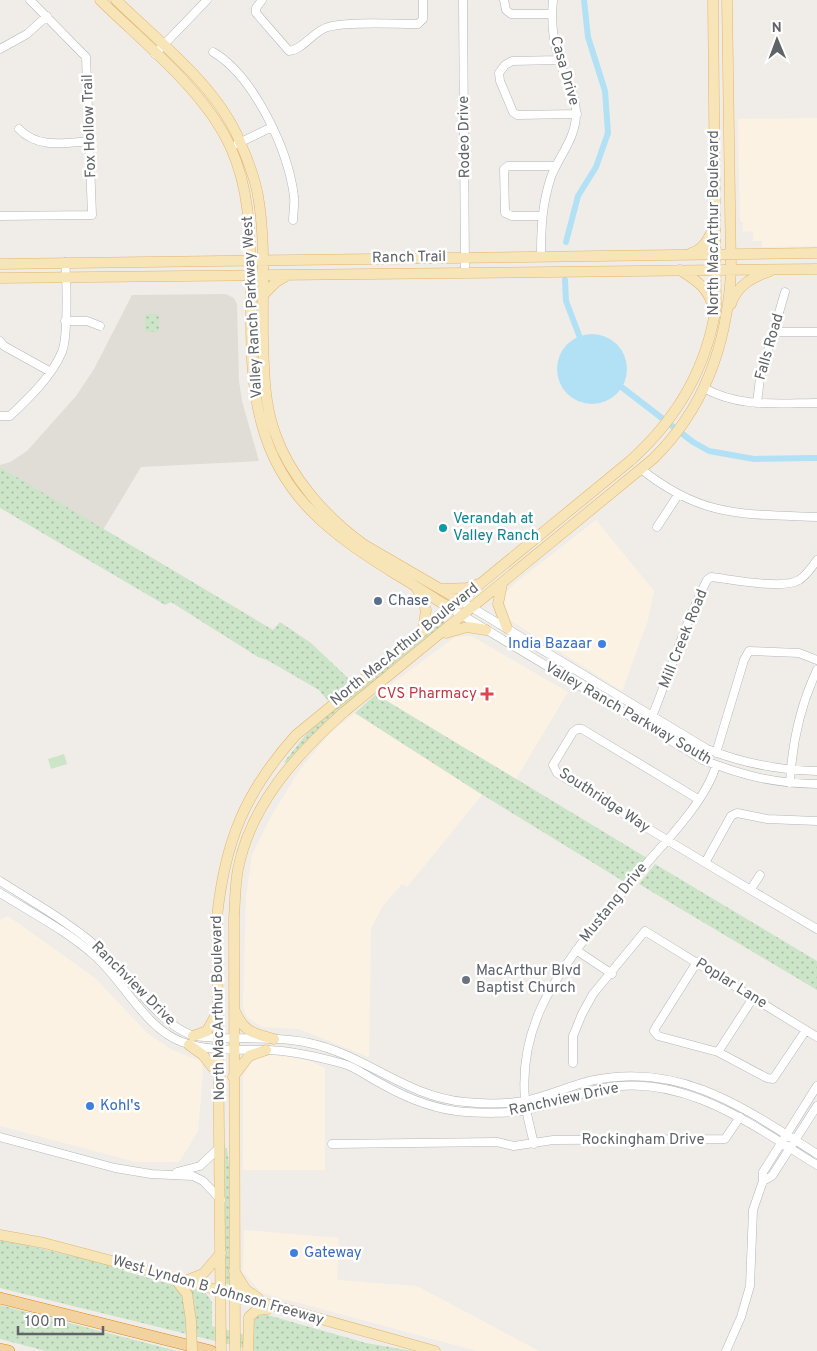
<svg xmlns="http://www.w3.org/2000/svg" width="817" height="1351" viewBox="0 0 817 1351" font-family="Overpass,sans-serif">
<style>
.commercial{fill:#fbf2e3}
.education{fill:#e0ddd7}
.green{fill:url(#green-dots)}
.pitch{fill:#cce4c8}
.water{fill:#b2e1f6}
.lines{fill:none;stroke-linecap:round;stroke-linejoin:round}
.canal{stroke:#b2e1f6;stroke-width:6}
.minor-casing{stroke:#b3b6b9;stroke-width:9}
.major-casing{stroke:#e3b46f;stroke-width:11}
.highway-casing{stroke:#df881a;stroke-width:12}
.minor{stroke:#fff;stroke-width:8}
.major{stroke:#f7e4b7;stroke-width:10}
.highway{stroke:#f2d29e;stroke-width:11}
.major-bridge-casing{stroke:#e3b46f;stroke-width:11;stroke-linecap:butt}
.major-bridge{stroke:#f7e4b7;stroke-width:10}
.culture-dot{fill:#0f9aa8;stroke:#fff;stroke-width:2}
.service-dot{fill:#5c6f8a;stroke:#fff;stroke-width:2}
.shop-dot{fill:#3f7fe0;stroke:#fff;stroke-width:2}
.health-dot{fill:#e0444e;stroke:#fff;stroke-width:2}
.worship-dot{fill:#6b7280;stroke:#fff;stroke-width:2}
.labels{text-anchor:middle;dominant-baseline:central;stroke-width:5;stroke-linejoin:round;paint-order:stroke}
.street-label{font-size:15px;fill:#606467;stroke:#fff}
.culture-label{font-size:15px;fill:#0d838f;stroke:#fff;text-anchor:start}
.service-label{font-size:15px;fill:#4e5e75;stroke:#fff;text-anchor:start}
.shop-label{font-size:15px;fill:#366cbe;stroke:#fff;text-anchor:start}
.health-label{font-size:15px;fill:#be3a42;stroke:#fff;text-anchor:end}
.worship-label{font-size:15px;fill:#5b616d;stroke:#fff;text-anchor:start}
</style>
<defs>
<pattern id="green-dots" width="8" height="8" patternUnits="userSpaceOnUse" patternTransform="scale(1.25)"><rect width="8" height="8" fill="#cce4c8"/><path d="M2 2h.1M6 6h.1" fill="none" stroke="#a9bca6" stroke-width="1.8" stroke-linecap="round"/></pattern>
</defs>
<rect width="100%" height="100%" fill="#f0ede9"/>
<path class="commercial" d="M817,118V246L762,247V241H753V231L743,232V222H740L738,119Z
M596,520L654,591L648,620L622,691L510,620L505,605V593L514,584Z
M471,636L568,692L516,779L377,695L455,637Z
M355,713L482,795L407,887L402,884L384,904L371,928L369,1057L299,1029L262,1027L247,1017L243,1007L246,897L252,855L272,815L299,771L329,734Z
M8,916L95,978L147,1033L172,1050L201,1061L203,1071L198,1131L179,1162H136L0,1126V920Z
M271,1055L305,1059L325,1068V1170H243V1076L249,1065L259,1057Z
M244,1230L339,1238L337,1280L417,1286L539,1351H477L262,1293L243,1272Z"/>
<path class="education" d="M226,294L234,298L237,304L239,381L242,401L259,461L141,467L103,530L0,467V465L10,462L27,451L76,396L94,369L132,295Z"/>
<path class="green" d="M145,314H159V332H145Z
M0,467L273,630L280,622L311,643L351,681L328,701L319,690L267,660L258,657L171,602L165,605L0,508Z
M443,620L445,623C426,637 410,654 393,669C356,700 318,728 286,763L284,762L308,732Z
M375,695H377L647,858L626,883L478,792L355,713Z
M655,864L817,961V990L639,884Z
M225,1148H227L229,1164V1284H225Z
M0,1239L124,1268V1271L177,1286L184,1284L203,1289L212,1302V1326L250,1336L253,1318L264,1314L366,1343L413,1351H256L0,1288Z
M0,1305L177,1351H46L0,1339Z"/>
<path class="pitch" d="M64,754L67,764L51,769L48,759Z"/>
<path class="water" d="M557 369a35 35 0 1 1 70 0a35 35 0 1 1-70 0Z"/>
<g class="lines">
<path class="canal" d="M566,242L578,196L596,167L608,133L605,91L588,37L584,0
M565,280L566,301L582,343
M615,382L693,442L709,451L754,459L817,458"/>
<defs>
<path id="minor" d="M262,0L256,8V13L289,51C303,50 313,31 328,27C347,21 395,24 418,24L423,19V0
M463,0L465,273
M504,0L506,10L511,14H552
M0,49L27,34L47,16
M213,52C254,76 289,151 294,197C295,204 293,213 293,220
M155,54L207,0
M559,60L512,61L505,65L499,73L500,81L513,112L517,115L577,114
M19,129C38,149 65,143 90,141
M237,144L272,127
M0,216L92,215L86,57L30,0
M541,216H512L505,213L504,169L508,166H556
M541,256C541,228 542,204 551,177C559,156 576,138 576,114C577,95 565,78 559,60C553,41 551,20 553,0
M65,321H87L100,326
M775,332H817
M0,341L4,346L49,371
M704,388C739,408 779,403 817,403
M757,403L760,378L785,292
M0,416H10C29,398 52,376 62,352C68,337 67,281 65,262
M641,469C702,518 743,514 817,517
M657,527L678,495
M461,601L707,749C744,764 778,770 817,771
M452,609L703,760C745,776 772,783 817,784
M651,719C670,673 684,625 707,580L711,577C730,579 783,590 799,580C806,576 812,567 817,560
M716,753L744,660L749,651L799,653L817,660
M790,783C792,743 800,706 817,670
M698,799L582,729H577L573,732L553,765L557,773C643,826 730,878 817,929
M706,861L731,816L737,813L767,819L817,821
M0,881C36,904 74,925 105,954C133,980 155,1020 191,1035C200,1038 212,1037 222,1038C251,1039 281,1037 309,1043C366,1055 406,1097 465,1102C484,1104 506,1104 524,1101C548,1096 571,1085 594,1080C683,1062 747,1110 817,1154
M751,889L760,875
M0,893C32,913 67,931 95,956C123,981 146,1029 182,1042C208,1052 240,1049 268,1050C294,1051 319,1057 344,1064C357,1068 368,1077 380,1083C406,1098 436,1110 466,1112C485,1113 506,1114 525,1110C550,1106 574,1095 599,1089C682,1071 752,1125 817,1165
M576,950L612,974
M697,962L656,1027L654,1031L658,1036L718,1052L767,1078L773,1079L806,1030
M718,1052L753,998
M573,1063V1036L582,1014L593,994L645,931L817,1037
M0,1137L115,1168L151,1174L193,1176L203,1181L221,1200
M332,1144L497,1142L514,1146L553,1140L725,1139L740,1117
M534,1144C531,1130 526,1114 525,1100C519,1031 551,982 591,931C611,905 632,880 654,855C675,832 708,795 716,765
M177,1172L200,1166L220,1147
M763,1181L772,1176L817,1106
M726,1351L741,1317L750,1286L753,1210L763,1181V1172L817,1086"/>
<path id="major" d="M100,0C144,43 204,90 230,146C252,194 250,242 251,294C251,337 250,383 262,425C282,500 336,537 397,575C416,586 433,598 452,609
M116,0C158,41 218,87 240,142C247,158 255,178 258,196C266,241 262,293 263,339C264,370 264,403 275,433C290,477 326,517 363,544L461,601
M691,253C705,249 708,238 715,226
M0,264L817,253
M680,270C697,281 709,288 713,308
M0,278L817,269
M262,296L276,282L286,276
M731,304C737,285 753,277 770,271
M502,584L498,604L507,628
M417,588L426,610L423,630
M442,589L467,588L479,584
M446,633L467,627L486,630
M235,1011C244,1033 254,1033 274,1039
M193,1036L207,1031L217,1013
M189,1045L203,1055L220,1077
M233,1077L249,1056L266,1050
M0,1235L44,1243L135,1267L435,1351
M234,1271L246,1290L258,1298L260,1303
M175,1279L187,1294L191,1321
M185,1281L203,1274L221,1253
M221,1351L217,917C225,841 245,792 296,735L630,461C677,419 707,368 716,306L713,0
M235,1351L234,919C235,902 235,885 238,869C251,804 296,755 344,712L653,459C706,407 728,342 731,269L727,0
M248,1351L249,1317L257,1310L268,1309"/>
<path id="highway" d="M0,1298L211,1351
M0,1349L9,1351"/>
</defs>
<use href="#minor" class="minor-casing"/>
<use href="#major" class="major-casing"/>
<use href="#highway" class="highway-casing"/>
<use href="#minor" class="minor"/>
<use href="#major" class="major"/>
<use href="#highway" class="highway"/>
<defs>
<path id="major-bridge" d="M191,1321L192,1351"/>
</defs>
<use href="#major-bridge" class="major-bridge-casing"/>
<use href="#major-bridge" class="major-bridge"/>
</g>
<circle class="culture-dot" cx="443" cy="528" r="5"/>
<circle class="service-dot" cx="378" cy="601" r="5"/>
<g class="shop-dot">
<circle cx="602" cy="644" r="5"/>
<circle cx="90" cy="1106" r="5"/>
<circle cx="294" cy="1253" r="5"/>
</g>
<path class="health-dot" d="M484.5 686.5h5v5h5v5h-5v5h-5v-5h-5v-5h5z"/>
<circle class="worship-dot" cx="466" cy="980" r="5"/>
<g class="labels">
<g class="street-label">
<text transform="translate(564 71) rotate(74)">Casa Drive</text>
<text transform="translate(90 126) rotate(-92)">Fox Hollow Trail</text>
<text transform="translate(465 137) rotate(-91)">Rodeo Drive</text>
<text transform="translate(714 223) rotate(-90)">North MacArthur Boulevard</text>
<text transform="translate(409 258) rotate(-1)">Ranch Trail</text>
<text transform="translate(253 307) rotate(-93)">Valley Ranch Parkway West</text>
<text transform="translate(770 347) rotate(-74)">Falls Road</text>
<text transform="translate(684 639) rotate(-68)">Mill Creek Road</text>
<text transform="translate(405 645) rotate(-39)">North MacArthur Boulevard</text>
<text transform="translate(628 714) rotate(30)">Valley Ranch Parkway South</text>
<text transform="translate(604 801) rotate(33)">Southridge Way</text>
<text transform="translate(614 903) rotate(-51)">Mustang Drive</text>
<text transform="translate(133 984) rotate(45)">Ranchview Drive</text>
<text transform="translate(731 984) rotate(32)">Poplar Lane</text>
<text transform="translate(219 1008) rotate(-91)">North MacArthur Boulevard</text>
<text transform="translate(564 1100) rotate(-12)">Ranchview Drive</text>
<text x="643" y="1140">Rockingham Drive</text>
<text transform="translate(218 1291) rotate(16)">West Lyndon B Johnson Freeway</text>
</g>
<g class="culture-label">
<text x="453" y="519">Verandah at<tspan x="453" dy="17">Valley Ranch</tspan></text>
</g>
<g class="service-label">
<text x="388" y="601">Chase</text>
</g>
<g class="shop-label">
<text x="592" y="644" text-anchor="end">India Bazaar</text>
<text x="100" y="1106">Kohl's</text>
<text x="304" y="1253">Gateway</text>
</g>
<g class="health-label">
<text x="477" y="694">CVS Pharmacy</text>
</g>
<g class="worship-label">
<text x="476" y="971">MacArthur Blvd<tspan x="476" dy="17">Baptist Church</tspan></text>
</g>
</g>
<g transform="translate(777 40) rotate(359)" stroke="#ffffff" stroke-width="4" paint-order="stroke">
<path d="M0-4L9 19L0 12L-9 19Z" fill="#606467"/>
<text y="-8" font-size="14" font-weight="bold" text-anchor="middle" fill="#606467">N</text>
</g>
<path d="M18 1326v8h85v-8" fill="none" stroke="#606467" stroke-width="2.5"/>
<text x="25" y="1326" font-size="15" fill="#606467" stroke="#ffffff" stroke-width="4" paint-order="stroke">100 m</text>
</svg>
